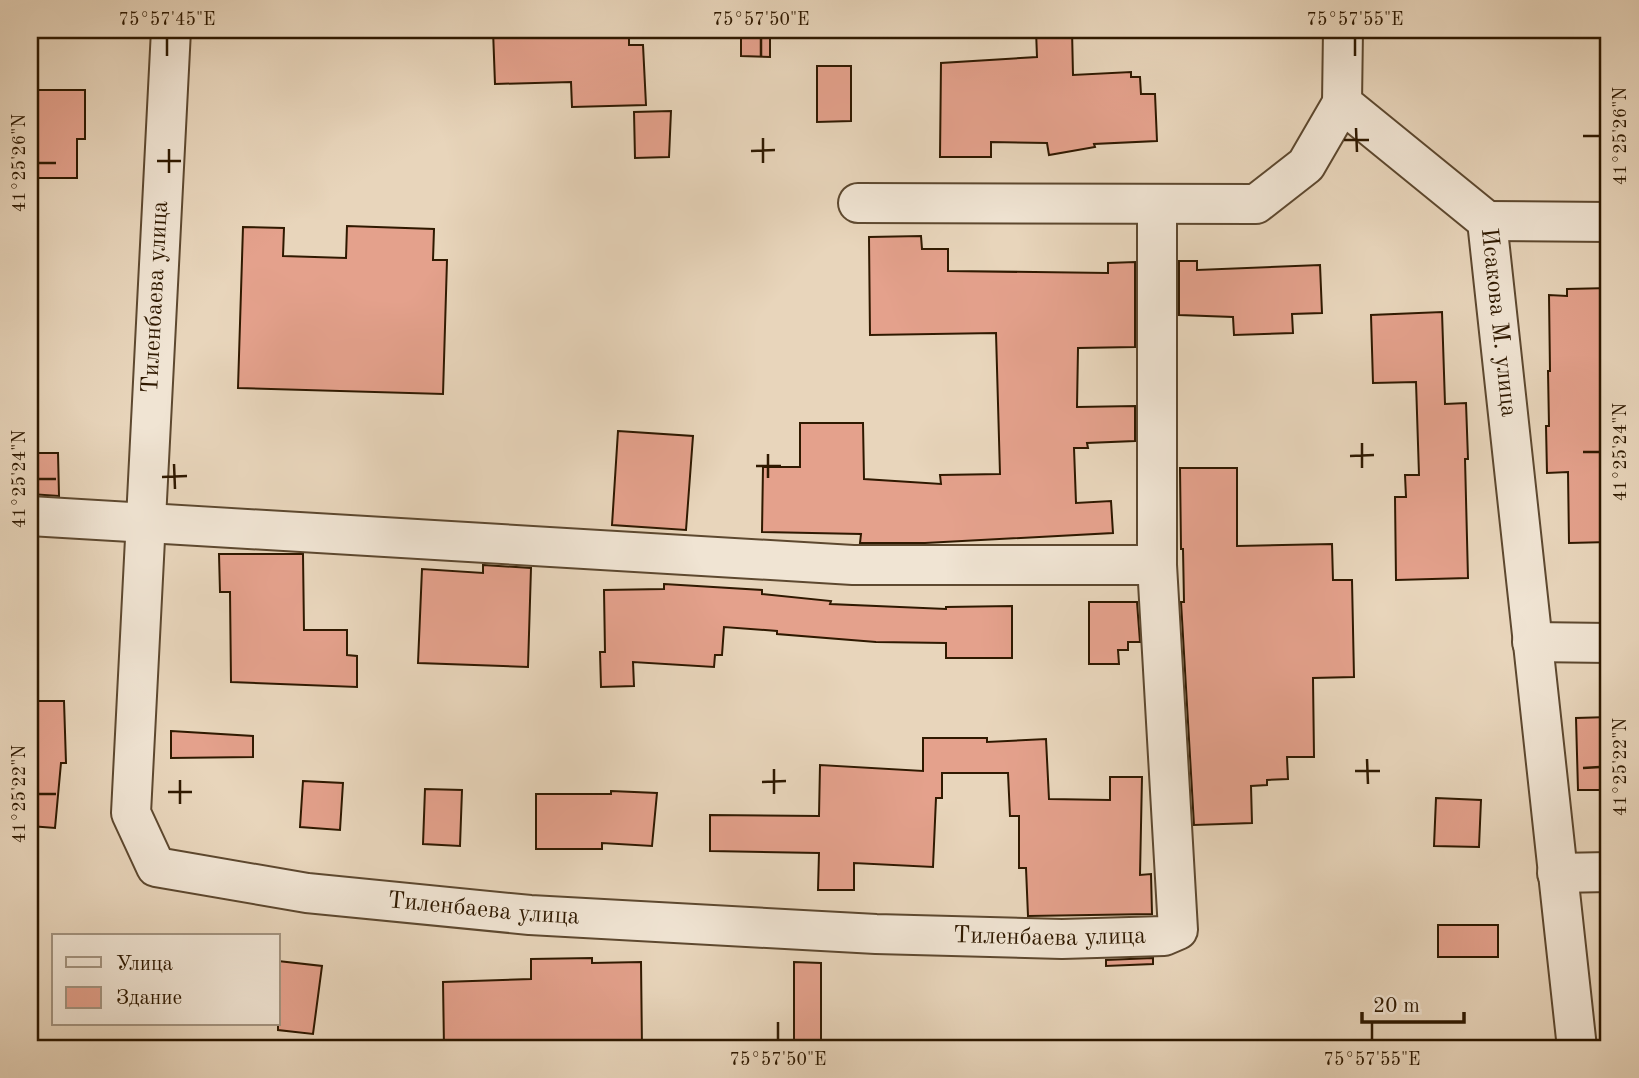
<svg xmlns="http://www.w3.org/2000/svg" width="1639" height="1078" viewBox="0 0 1639 1078" font-family="'Old Standard TT',serif">
<style>
.building{fill:#e4a18c;stroke:#2f1900;stroke-width:2}
.lines{fill:none;stroke-linecap:round;stroke-linejoin:round}
.minor-casing{stroke:#5d482f;stroke-width:42}
.minor{stroke:#f0e4d3;stroke-width:38}
.ticks{fill:none;stroke:#2f1900;stroke-width:2.5}
.labels{text-anchor:middle;dominant-baseline:central;stroke-width:6;stroke-linejoin:round;paint-order:stroke}
.street-label{font-size:24px;fill:#2f1900;stroke:#f0e4d3}
.neatline{fill:none;stroke:#2f1900;stroke-width:2.5}
.ticks-label{font-size:18px;text-anchor:middle;fill:#2f1900}
</style>
<rect width="100%" height="100%" fill="#e8d5bb"/>
<filter id="stains"><feTurbulence type="fractalNoise" baseFrequency=".00286" numOctaves="4"/><feColorMatrix values="0 0 0 0 .2 0 0 0 0 .09 0 0 0 0 .02 0 0 0 .5 -.17"/></filter>
<radialGradient id="worn" r=".72"><stop offset=".6" stop-color="#630" stop-opacity="0"/><stop offset="1" stop-color="#630" stop-opacity=".3"/></radialGradient>
<path class="building" d="M493,30H629V45H643L646,105L572,107L571,82L495,84Z
M741,30H770V57L741,56Z
M1036,30H1072L1073,75L1131,72V77H1140L1141,94H1155L1157,141L1094,144L1095,147L1049,155L1047,143L991,142V157H940L941,63L1037,57Z
M817,66H851V121L817,122Z
M30,90H85V139H77V178H30Z
M671,111L669,157L635,158L634,112Z
M347,226L434,229L433,260H447L443,394L238,388L243,227L284,228L283,256L346,258Z
M921,236L922,249H948V271L1108,273V263L1135,262V347L1078,348L1077,407L1135,406V441L1087,443L1088,448H1074L1076,503L1111,501L1113,533L925,543H860L861,534L762,532L763,467H800V423H863L864,479L941,484L940,475L1000,474L996,333L870,335L869,237Z
M1179,261H1197V270L1320,265L1322,313L1292,314L1293,333L1234,335L1233,317L1179,315Z
M1609,288V542L1569,543L1568,472L1547,473L1546,426H1549L1548,371H1550L1549,295L1567,296V289Z
M1442,312L1445,404L1466,403L1468,459H1465L1468,578L1396,580L1395,497H1406L1405,475H1419L1416,382L1373,383L1371,315Z
M618,431L693,436L686,530L612,525Z
M30,453H58L59,496L30,494Z
M1180,468H1237V546L1332,544L1333,580H1352L1354,677L1313,678L1314,757H1287L1288,779L1267,780V785L1251,786L1252,823L1194,825L1181,602H1184L1183,549H1181Z
M219,554H303L304,630H347V655L357,656V687L231,682L230,592H220Z
M483,565L531,568L528,667L418,663L422,569L483,573Z
M664,584L762,590V594L831,601L830,604L946,609V607L1012,606V658H946V643L876,642L777,634V631L724,627L722,655H715L714,667L633,662L634,686L601,687L600,652H605L604,590L664,589Z
M1089,602H1137L1140,642H1128V650H1118L1119,664H1089Z
M64,701L66,763H61L55,828L30,826V701Z
M1609,717V790H1578L1576,718Z
M171,731L253,736V757L171,758Z
M923,738H987V742L1046,739L1049,799L1110,800V777H1142L1140,875L1151,874L1152,914L1028,916L1026,868H1019V816H1010L1008,773H942V798H936L933,867L854,863V890H818L819,853L710,851V815L819,816L820,765L923,771Z
M303,781L343,783L340,830L300,827Z
M425,789L462,790L460,846L423,844Z
M611,791L657,793L652,846L602,843V849H536V794H611Z
M1436,798L1481,800L1479,847L1434,846Z
M1438,925H1498V957H1438Z
M592,958V963L641,962L642,1048H444L443,982L531,979V959Z
M1153,958V964L1106,966V960Z
M278,961L322,966L313,1034L278,1030Z
M794,962L821,963V1048H794Z"/>
<g class="lines">
<defs>
<g id="minor">
<path id="s1" d="M171,30L131,813L156,867L307,893L530,915L876,934L1062,939L1164,936L1178,930L1157,565V204"/>
<path id="s2" d="M1343,30L1342,103L1487,221L1577,1048"/>
<path d="M858,203L1256,204L1306,165L1342,103"/>
<path d="M1487,221L1609,222"/>
<path d="M30,516L853,565H1157"/>
<path d="M1532,642L1609,643"/>
<path d="M1557,873L1609,872"/>
</g>
</defs>
<use href="#minor" class="minor-casing"/>
<use href="#minor" class="minor"/>
</g>
<path class="ticks" d="M167,38V56M761,38V56M1355,38V56M1356,128L1357,152M1583,136H1600M763,138V163M1344,140H1369M169,149V173M751,151L775,150M157,161H181M38,163H56M1362,443V468M1583,452H1600M768,454V478M1350,456L1374,455M174,464L175,489M756,466H781M162,477L187,476M38,479H56M1367,759L1368,784M1583,768L1600,767M774,769V794M1355,771H1380M180,780V804M762,782L786,781M168,792H192M38,794H56M778,1022V1040M1372,1022V1040"/>
<g class="labels">
<g class="street-label">
<text transform="translate(156 297) rotate(-87)">Тиленбаева улица</text>
<text stroke="none"><textPath href="#s2" startOffset="362">Исакова М. улица</textPath></text>
<text stroke="none"><textPath href="#s1" startOffset="1174">Тиленбаева улица</textPath></text>
<text stroke="none"><textPath href="#s1" startOffset="1741">Тиленбаева улица</textPath></text>
</g>
</g>
<rect width="1639" height="1078" fill="none" stroke="#e8d5bb" stroke-width="77"/>
<rect x="52" y="934" width="228" height="91" fill="#f0e4d3" stroke="#a3937f" stroke-width="2"/>
<rect x="66" y="957" width="35" height="10" fill="#f0e4d3" stroke="#a3937f" stroke-width="2"/>
<text x="116" y="970" font-size="21" fill="#2f1900">Улица</text>
<rect x="66" y="987" width="35" height="21" fill="#e4a18c" stroke="#a3937f" stroke-width="2"/>
<text x="116" y="1004" font-size="21" fill="#2f1900">Здание</text>
<path d="M1362 1012v10h102v-10" fill="none" stroke="#2f1900" stroke-width="3.5"/>
<text x="1373" y="1012" font-size="21" fill="#2f1900" stroke="#f0e4d3" stroke-width="5" paint-order="stroke">20 m</text>
<rect x="38" y="38" width="1562" height="1002" class="neatline"/>
<g class="ticks-label">
<text x="167" y="25">75°57'45"E</text>
<text x="761" y="25">75°57'50"E</text>
<text x="1355" y="25">75°57'55"E</text>
<text transform="translate(1620 136) rotate(-90)" y="6">41°25'26"N</text>
<text transform="translate(19 163) rotate(-90)" y="6">41°25'26"N</text>
<text transform="translate(1620 452) rotate(-90)" y="6">41°25'24"N</text>
<text transform="translate(19 479) rotate(-90)" y="6">41°25'24"N</text>
<text transform="translate(1620 767) rotate(-90)" y="6">41°25'22"N</text>
<text transform="translate(19 794) rotate(-90)" y="6">41°25'22"N</text>
<text x="778" y="1065">75°57'50"E</text>
<text x="1372" y="1065">75°57'55"E</text>
</g>
<rect width="100%" height="100%" filter="url(#stains)"/>
<rect width="100%" height="100%" fill="url(#worn)"/>
</svg>
